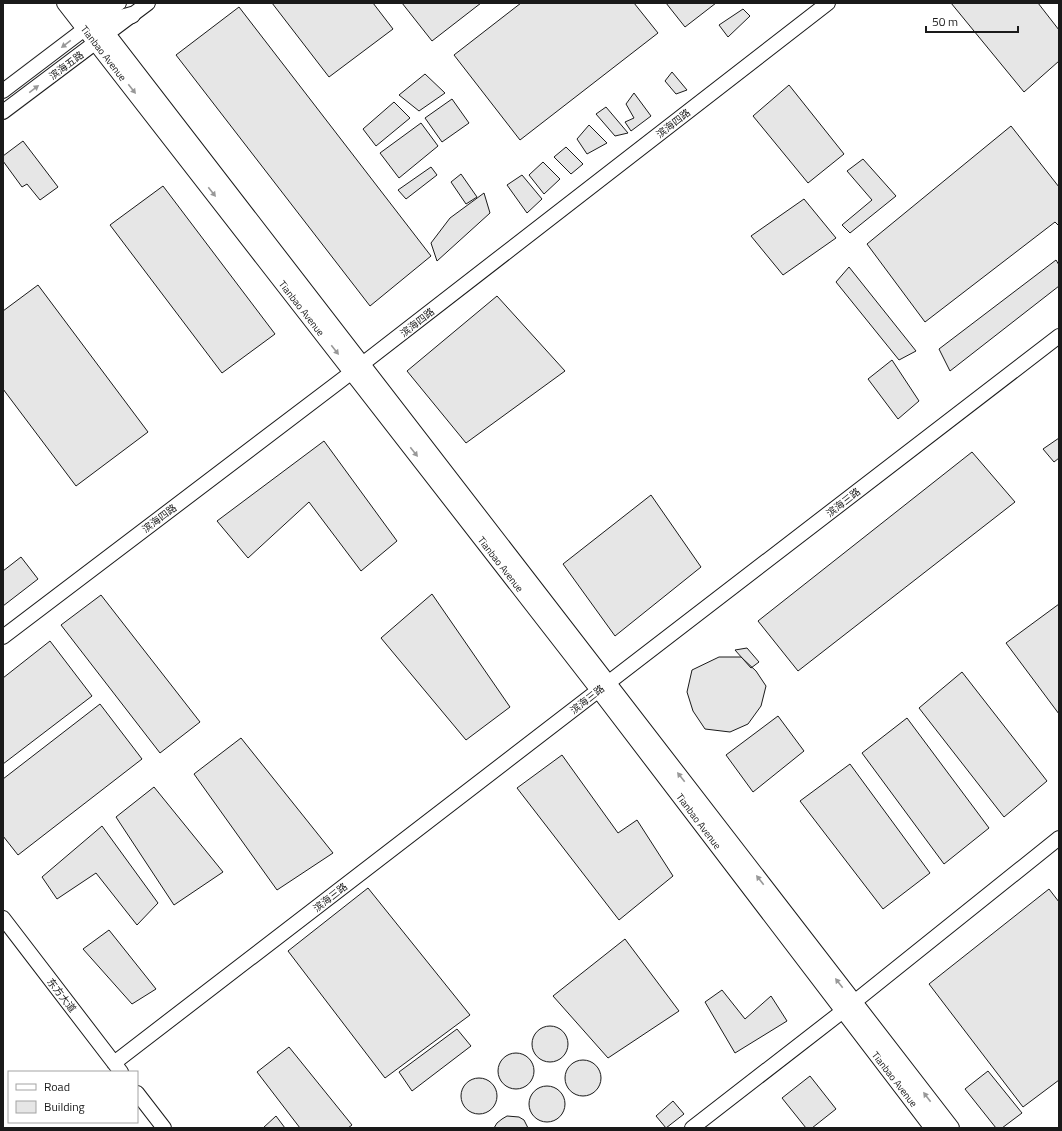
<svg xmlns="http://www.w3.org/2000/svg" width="1062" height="1131" viewBox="0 0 1062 1131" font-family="'Titillium Web','Noto Sans SC',sans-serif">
	<rect width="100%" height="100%" fill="#fff"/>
	<!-- building -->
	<path fill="#e6e6e6" stroke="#1a1a1a" d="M272 3H373L393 29 329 77Z
		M402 3H481L432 41Z
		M521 3H634L658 33 520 140 454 55Z
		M666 3H716L685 27Z
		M951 3H1038L1059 30V61L1024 92Z
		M239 7 431 256 370 306 176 55Z
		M743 9 750 16 728 37 719 25Z
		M672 72 687 90 676 94 665 81Z
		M425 74 445 93 419 111 399 95Z
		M789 85 844 154 808 183 753 116Z
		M634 93 651 116 631 131 625 122 634 118 626 104Z
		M452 99 469 123 442 142 425 118Z
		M394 102 410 118 376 146 363 129Z
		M606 107 628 133 615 136 596 114Z
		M421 123 438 146 399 178 380 153Z
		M589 125 607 143 587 154 577 139Z
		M1011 126 1059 187V226L1055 222 925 322 867 244Z
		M23 141 58 187 40 200 27 184 22 187 3 161V156Z
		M566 147 583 164 571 174 554 157Z
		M863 159 896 196 850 233 842 225 872 200 847 171Z
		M543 162 560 179 544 194 529 175Z
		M431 167 437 175 406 199 398 190Z
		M461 174 477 197 466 204 451 182Z
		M522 175 542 199 527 213 507 185Z
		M163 186 275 334 222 373 110 225Z
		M484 193 490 213 437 261 431 243 450 218Z
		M804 199 836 238 783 275 751 236Z
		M1056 260 1059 265V286L950 371 939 349Z
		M849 267 916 351 899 360 836 282Z
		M38 285 148 432 76 486 3 389V311Z
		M497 296 565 371 466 443 407 371Z
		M892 360 919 401 898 419 868 379Z
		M1059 438V458L1054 462 1043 449Z
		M324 441 397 541 361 571 309 502 248 558 217 521Z
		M972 452 1015 502 798 671 758 621Z
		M651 495 701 567 615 636 563 564Z
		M21 557 38 579 3 606V571Z
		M432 594 510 707 466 740 381 638Z
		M101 595 200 722 160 753 61 625Z
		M1059 604V714L1006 643Z
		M50 641 92 696 3 764V678Z
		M747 648 759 662 751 668 735 650Z
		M719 657H741L756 671 766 686 761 706 748 724 730 732 705 729 693 711 687 692 692 670Z
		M962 672 1047 781 1004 817 919 708Z
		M100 704 142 759 18 855 3 836V779Z
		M778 716 804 751 753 792 726 755Z
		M907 718 989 828 944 864 862 753Z
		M241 738 333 853 277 890 194 774Z
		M562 755 618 833 637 820 673 876 619 920 517 788Z
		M850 764 930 873 883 909 800 801Z
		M154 787 223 872 174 905 116 817Z
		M102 826 158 903 137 925 96 873 57 899 42 877Z
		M368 888 470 1015 385 1078 288 951Z
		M1049 889 1059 902V1080L1023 1107 929 984Z
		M109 930 156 989 132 1004 83 949Z
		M625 939 679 1011 608 1058 553 996Z
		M722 990 745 1019 771 996 787 1021 735 1053 705 1002Z
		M532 1044a18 18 0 1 1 36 0a18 18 0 1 1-36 0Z
		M457 1029 471 1046 412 1091 399 1072Z
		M289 1047 352 1125 348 1128H300L257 1072Z
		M498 1071a18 18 0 1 1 36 0a18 18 0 1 1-36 0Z
		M565 1078a18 18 0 1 1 36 0a18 18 0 1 1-36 0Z
		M988 1071 1022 1113 1002 1128H996L965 1089Z
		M810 1076 836 1109 812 1128H806L782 1098Z
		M461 1096a18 18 0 1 1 36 0a18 18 0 1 1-36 0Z
		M529 1104a18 18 0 1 1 36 0a18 18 0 1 1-36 0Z
		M673 1101 684 1114 666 1128 656 1116Z
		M276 1116 285 1128H263Z
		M507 1116 519 1117 524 1120 528 1128H494L497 1123 502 1119Z"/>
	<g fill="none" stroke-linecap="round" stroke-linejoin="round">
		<defs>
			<path id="tertiary" d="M90 3 106 6 116 3
				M3 91 119 3
				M3 112 148 3
				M3 637 352 372 828 3
				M3 918 121 1072
				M114 1063 1059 336
				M137 1093 164 1128
				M692 1128 843 1011 1059 838"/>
			<path id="secondary" d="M65 3 599 690 933 1128
				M83 3 951 1128
				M90 16 114 20 132 15"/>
		</defs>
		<!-- tertiary casing -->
		<use href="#tertiary" stroke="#1a1a1a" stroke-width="16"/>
		<!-- secondary casing -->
		<use href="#secondary" stroke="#1a1a1a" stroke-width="18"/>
		<!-- tertiary -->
		<use href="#tertiary" stroke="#fff" stroke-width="14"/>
		<!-- secondary -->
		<use href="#secondary" stroke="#fff" stroke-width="16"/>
	</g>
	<!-- one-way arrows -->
	<defs><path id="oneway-solid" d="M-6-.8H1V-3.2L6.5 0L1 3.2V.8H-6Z"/></defs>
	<g fill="#989898">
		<use href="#oneway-solid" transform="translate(66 44) rotate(143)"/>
		<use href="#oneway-solid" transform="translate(34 89) rotate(-37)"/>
		<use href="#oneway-solid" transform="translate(132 89) rotate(52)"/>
		<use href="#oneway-solid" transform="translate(212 192) rotate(52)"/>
		<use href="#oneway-solid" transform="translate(335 350) rotate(52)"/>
		<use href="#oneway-solid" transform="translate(414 452) rotate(52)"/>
		<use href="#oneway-solid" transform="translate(681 777) rotate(-128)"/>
		<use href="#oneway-solid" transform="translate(760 880) rotate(-128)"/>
		<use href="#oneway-solid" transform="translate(839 983) rotate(-128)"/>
		<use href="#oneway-solid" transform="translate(927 1097) rotate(-127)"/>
	</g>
	<g text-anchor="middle" stroke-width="3" stroke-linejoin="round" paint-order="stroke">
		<!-- street labels -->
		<g font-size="10" fill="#1a1a1a" stroke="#fff">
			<text transform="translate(104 53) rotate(52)" y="4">Tianbao Avenue</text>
			<text transform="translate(66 65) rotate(-37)" y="4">滨海五路</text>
			<text transform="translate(673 123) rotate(-38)" y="4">滨海四路</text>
			<text transform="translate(302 308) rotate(52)" y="4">Tianbao Avenue</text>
			<text transform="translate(417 322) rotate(-38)" y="4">滨海四路</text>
			<text transform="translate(843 502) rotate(-38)" y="4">滨海三路</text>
			<text transform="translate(159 518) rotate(-37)" y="4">滨海四路</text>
			<text transform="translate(501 564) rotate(52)" y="4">Tianbao Avenue</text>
			<text transform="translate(587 699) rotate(-38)" y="4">滨海三路</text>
			<text transform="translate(699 821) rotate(53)" y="4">Tianbao Avenue</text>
			<text transform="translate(330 897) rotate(-38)" y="4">滨海三路</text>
			<text transform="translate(62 995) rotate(52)" y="4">东方大道</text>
			<text transform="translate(895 1079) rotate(52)" y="4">Tianbao Avenue</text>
		</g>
	</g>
	<!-- border -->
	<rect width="1062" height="1131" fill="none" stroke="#1a1a1a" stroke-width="8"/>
	<!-- legend -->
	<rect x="8" y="1071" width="130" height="52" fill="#ffffff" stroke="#a3a3a3"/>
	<rect x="16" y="1084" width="20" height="6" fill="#ffffff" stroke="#a3a3a3"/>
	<text x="44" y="1091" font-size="12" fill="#1a1a1a">Road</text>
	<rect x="16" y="1101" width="20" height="12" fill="#e6e6e6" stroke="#a3a3a3"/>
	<text x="44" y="1111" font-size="12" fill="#1a1a1a">Building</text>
	<!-- scale -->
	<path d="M926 26v6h92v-6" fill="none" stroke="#1a1a1a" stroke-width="2"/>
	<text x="932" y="26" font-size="12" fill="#1a1a1a" stroke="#ffffff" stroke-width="3" paint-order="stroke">50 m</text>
</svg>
